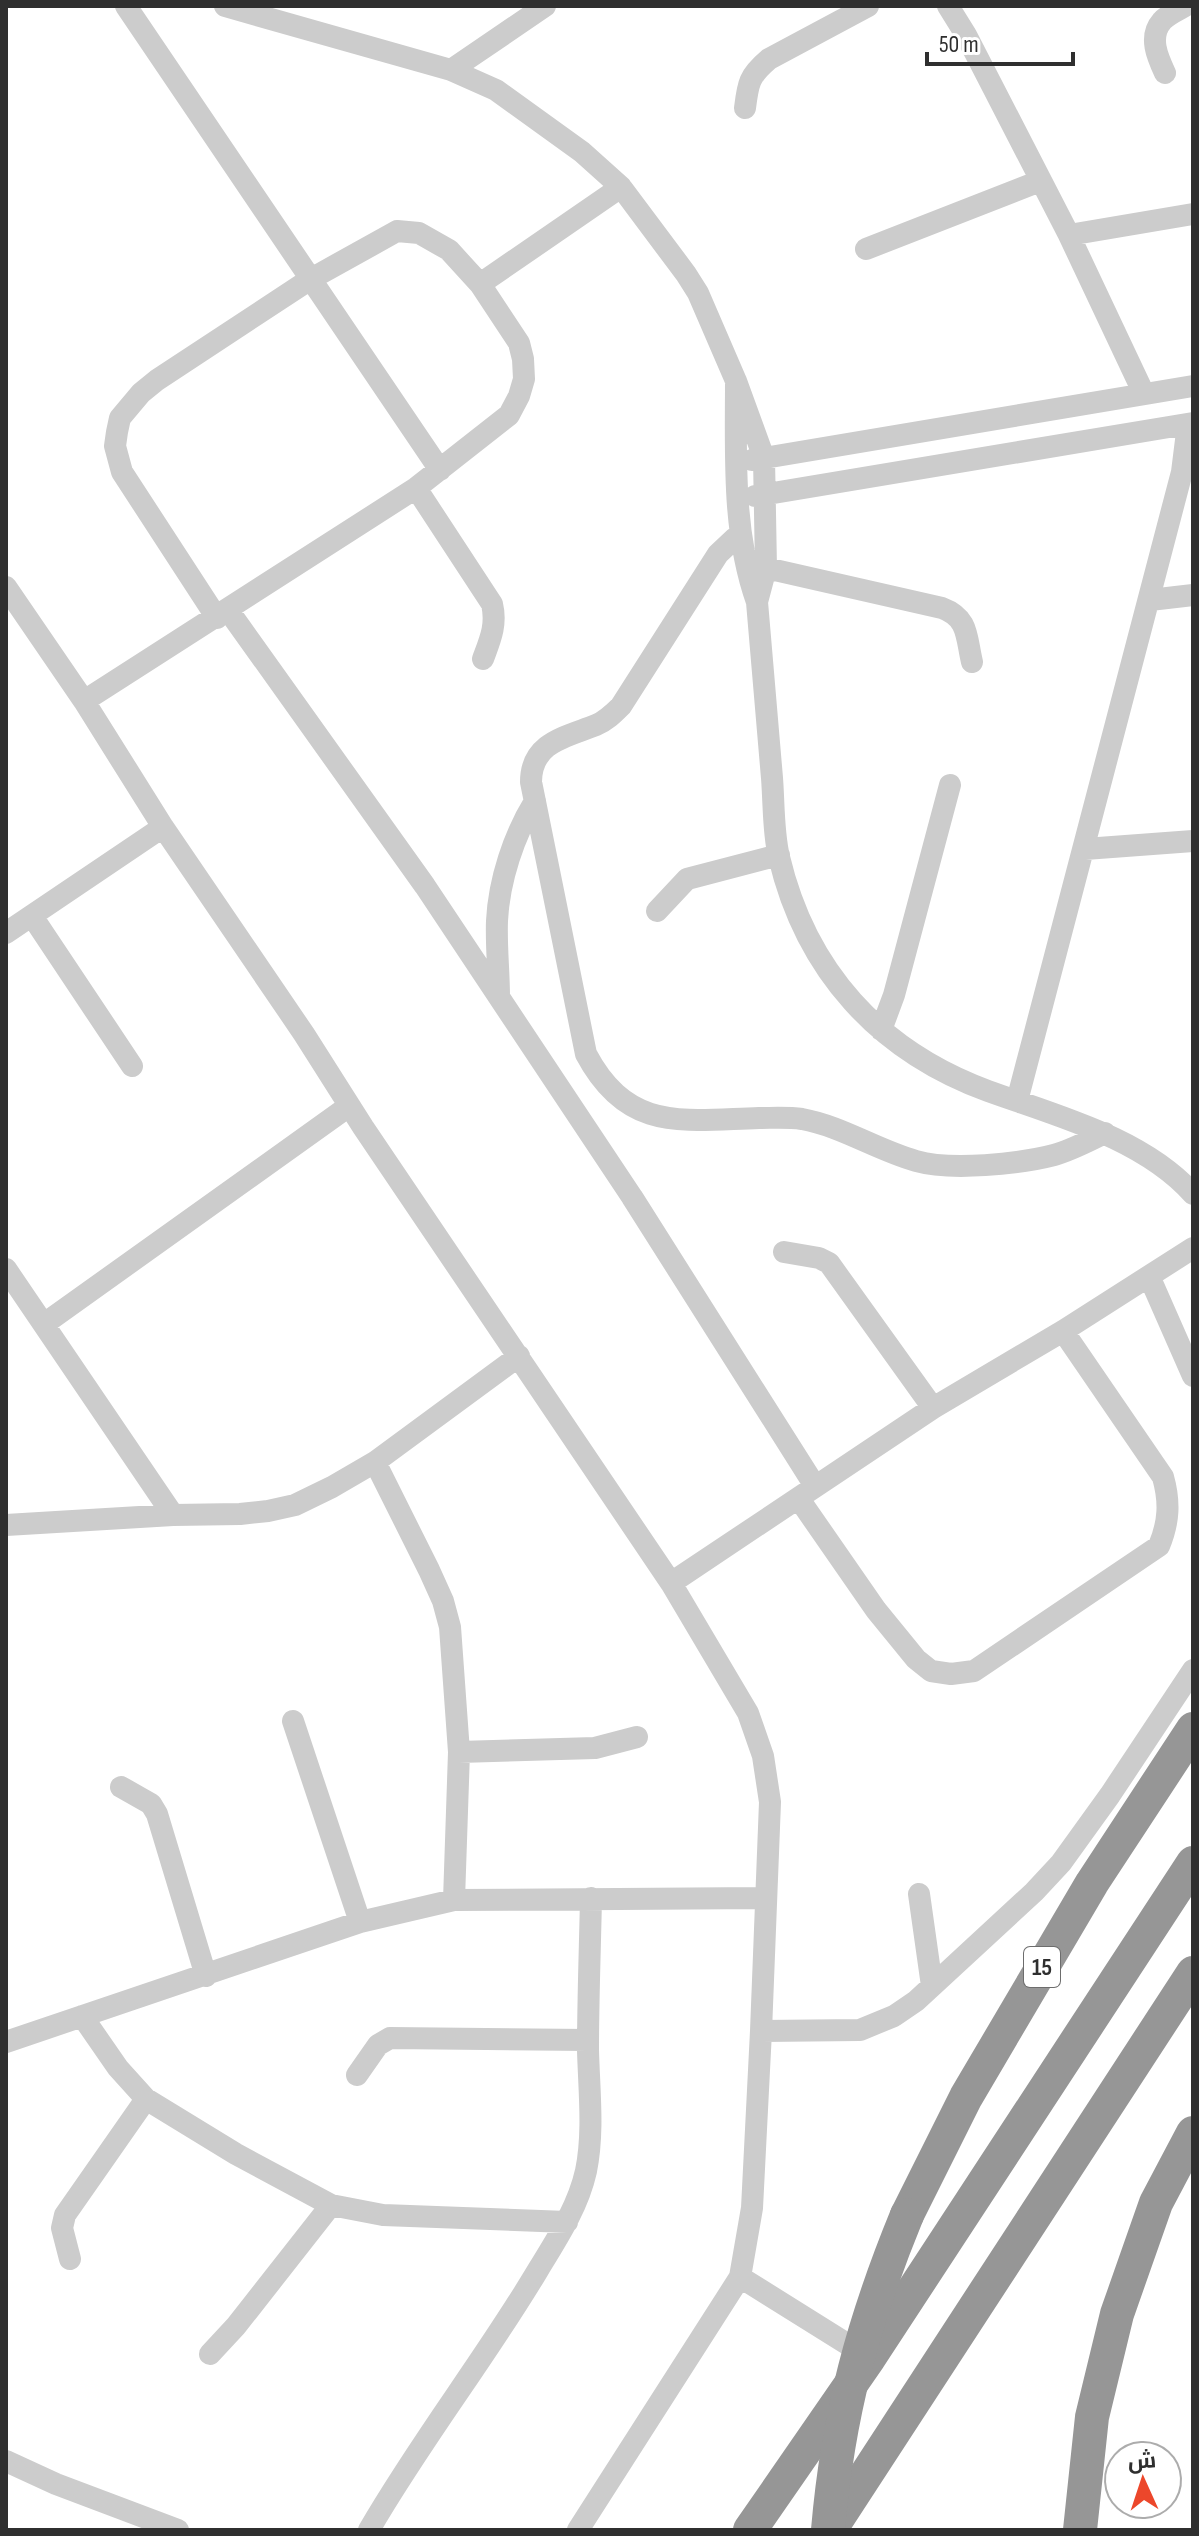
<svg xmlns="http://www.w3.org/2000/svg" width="1199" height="2536" viewBox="0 0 1199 2536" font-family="'Sofia Sans Condensed',Cairo,sans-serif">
	<rect width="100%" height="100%" fill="#fff"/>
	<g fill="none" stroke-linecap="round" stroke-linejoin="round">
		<!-- minor -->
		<path stroke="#ccc" stroke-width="22" d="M126 6 440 470
			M225 6 451 70 496 90 582 152 621 187 686 274 698 293 736 381 764 458 766 568 757 602
			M948 6 966 35 1069 235 1144 394
			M451 70 545 6
			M1165 73C1158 58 1148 37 1162 21 1167 15 1178 10 1185 6
			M745 108C748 83 749 76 769 59L868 6
			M1069 235 1193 214
			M866 249 1040 181
			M480 284 621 187
			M736 381C736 455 732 532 757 602 762 661 767 719 772 778 774 803 773 832 779 857 806 971 879 1051 988 1091 1057 1116 1143 1138 1193 1194
			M752 460 1193 386
			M416 488 492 604C497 625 490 640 483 659
			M755 496 1193 423
			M741 538H735L718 554 621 706C613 714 606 721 596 725 566 737 531 742 531 782L586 1054C628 1133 683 1120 759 1118 773 1118 788 1117 802 1119 841 1126 877 1150 916 1161 951 1171 1019 1164 1054 1155 1072 1150 1088 1141 1105 1133
			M755 569 766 568 942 608C969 618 966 637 972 662
			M6 587 84 701 163 827 304 1034 363 1127 671 1583 748 1713 763 1756 770 1802 761 2031 752 2208 740 2277 578 2530
			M1150 600 1193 595
			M228 610 425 886 632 1197 815 1486
			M84 701 416 488 509 415 519 396 524 379 523 359 519 343 480 284 449 250 419 233 397 231 309 280 157 380 141 393 120 418 117 432 115 446 122 472 217 618
			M1085 849 1193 841
			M657 911 687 879 779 855
			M32 916 132 1066
			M6 933 163 827
			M499 997C499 972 496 946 497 921 499 880 514 835 535 801
			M881 1030 894 995 950 785
			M1017 1101 1182 472 1188 424
			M784 1252 819 1258 829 1263 933 1408
			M6 1269 173 1515
			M1149 1276 1193 1376
			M44 1324 349 1106
			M375 1462 429 1570 443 1601 450 1627 459 1752 454 1900
			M799 1499 876 1610 916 1659 931 1671 951 1674 974 1671 1159 1546C1169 1522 1170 1502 1163 1477L1063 1331
			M6 1525 173 1515 240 1514 268 1511 295 1505 332 1487 375 1462 519 1356
			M671 1583 933 1408 1063 1331 1193 1248
			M293 1721 360 1922
			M459 1752 595 1748 637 1737
			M121 1787 151 1804 157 1814 206 1976
			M919 1894 932 1986
			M82 2016 118 2068 146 2099 236 2154 331 2205 383 2215 567 2222
			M761 2031 860 2030 894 2016 916 2001 1034 1892 1061 1863 1110 1795 1193 1670
			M6 2042 360 1922 454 1900 766 1898
			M357 2075 378 2045 390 2038 588 2040
			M70 2259 62 2228 65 2215 146 2099
			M740 2277 868 2357
			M210 2354 236 2326 331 2205
			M6 2461 56 2484 178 2530
			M369 2530C421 2440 485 2359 538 2270 557 2239 578 2207 586 2171 594 2132 589 2090 588 2050 588 1999 590 1948 591 1898"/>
		<!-- highway -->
		<path stroke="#969696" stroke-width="34" d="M907 2215 966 2097 1092 1883 1193 1729
			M750 2530 869 2358 1193 1863
			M830 2530 1193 1973
			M1080 2530 1092 2417 1117 2314 1156 2203 1193 2133"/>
		<!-- highway-bridge -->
		<path stroke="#969696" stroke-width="34" d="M828 2530C838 2414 863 2322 907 2215"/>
	</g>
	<g text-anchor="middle" stroke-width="8" stroke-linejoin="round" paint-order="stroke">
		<!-- shield labels -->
		<rect fill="#fff" stroke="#6d6d6d" stroke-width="2" x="1024" y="1947" width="36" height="40" rx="6"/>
		<g font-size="24" font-weight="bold" fill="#2f2f2f">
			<text x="1042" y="1975">15</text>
		</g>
	</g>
	<!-- border -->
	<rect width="1199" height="2536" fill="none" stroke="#2f2f2f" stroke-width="16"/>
	<!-- north arrow -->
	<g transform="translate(1143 2480) rotate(357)"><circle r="38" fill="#ffffff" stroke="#acacac" stroke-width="2"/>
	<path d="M0-6L14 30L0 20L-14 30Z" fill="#ec472b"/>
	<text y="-12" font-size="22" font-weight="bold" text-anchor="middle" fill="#2f2f2f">ش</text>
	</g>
	<!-- scale -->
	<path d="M927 52v12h146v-12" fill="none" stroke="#2f2f2f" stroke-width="4"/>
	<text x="939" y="52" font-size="24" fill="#2f2f2f" stroke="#ffffff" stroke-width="6" paint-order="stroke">50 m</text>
</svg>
